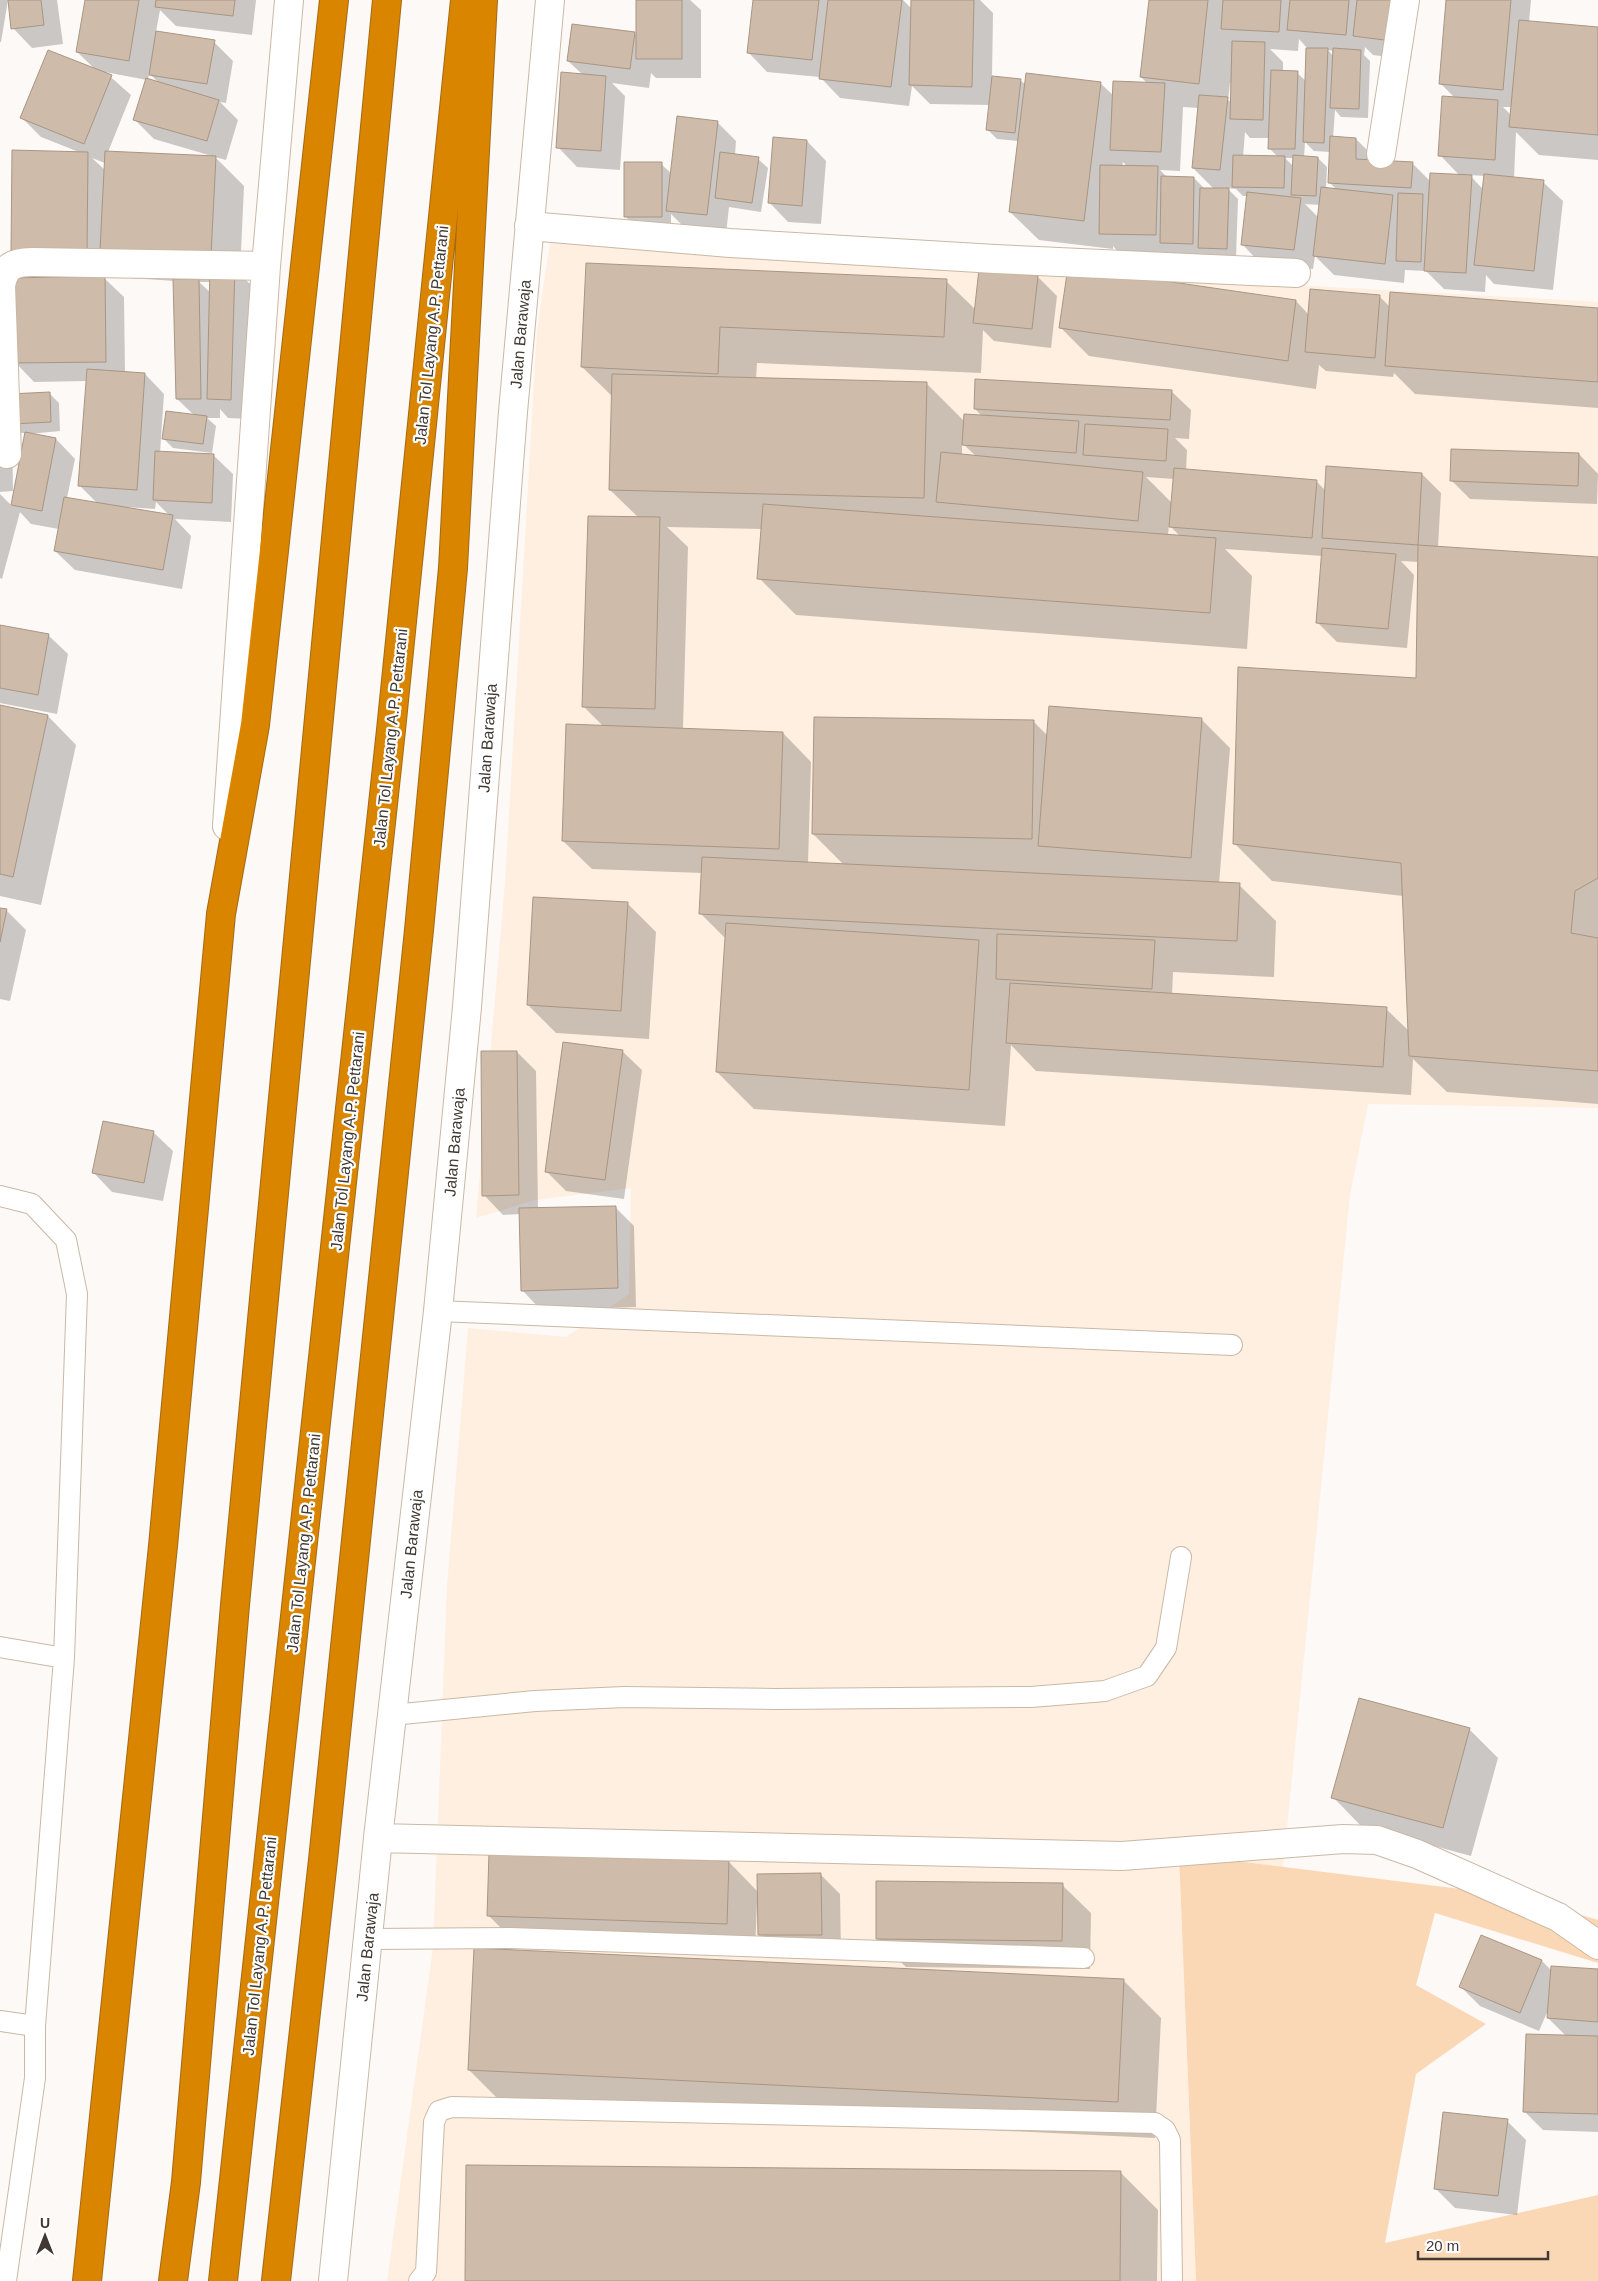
<svg xmlns="http://www.w3.org/2000/svg" width="1598" height="2281" viewBox="0 0 1598 2281" font-family="Helvetica,sans-serif">
	<rect width="100%" height="100%" fill="#fdf9f6"/>
	<!-- built -->
	<path fill="#feefe0" d="M550 243 1598 302V1108L1368 1104 1350 1195 1283 1868 1180 1882 1196 2281H387L433 1948 447 1587 468 1328 566 1337 629 1294 631 1188 535 1200 476 1218 505 883 537 331Z"/>
	<!-- green -->
	<path fill="#fbd8b5" d="M1179 1854 1517 1896 1598 1920V1963L1435 1913 1416 1985 1486 2024 1416 2074 1385 2243 1598 2195V2281H1196Z"/>
	<!-- shadow -->
	<path fill="#0003" fill-rule="evenodd" d="M0 0H8L1 42H0Z
		M9 0H57L63 44 32 48 13 28Z
		M86 0H256L252 35 176 26 160 10 156 32 214 42 233 61 226 103 220 102 238 120 226 160 215 157 244 186 240 274 254 288 250 419 228 418 220 409V418H207L216 426 212 453 173 448 163 438 194 415 177 399 175 281 130 278 106 255 31 271 79 152 41 137 22 118 96 70 77 52ZM105 72 147 80 134 119 154 139 212 156 108 152 131 95ZM149 73 159 83 148 80ZM92 158 105 163V170ZM199 282H211V293Z
		M637 0H690L701 10V78H656L651 73 649 88 612 83 625 96 620 170 577 167 558 147 583 75 568 61 635 33 637 36Z
		M754 0H903L912 9 913 0H980L993 13 992 77 1020 80 1026 85 1100 83 1114 96 1148 84 1141 77 1150 0H1418L1411 60 1373 55 1365 47 1364 55 1370 61 1368 118 1341 117 1335 110 1333 138 1356 139 1375 158V161L1412 163 1430 181 1460 176 1440 155 1455 98 1440 83 1448 0H1531L1529 22 1598 28V160L1539 155 1516 132 1514 178 1543 182 1563 201 1553 290 1494 284 1486 275 1485 292 1444 289 1426 271 1405 270 1404 283 1334 275 1315 256 1313 269 1261 264 1242 244 1248 196H1243L1236 189 1227 188 1238 199 1236 258 1119 253 1113 246V249L1039 240 1010 212 1019 141 997 139 987 129 990 105 930 104 912 86 909 106 840 98 820 77 767 72 748 52ZM1299 39 1307 48 1306 81 1297 73 1283 72V62L1270 49 1298 51ZM1328 50 1334 51V57ZM1230 83H1232V103L1228 100ZM1183 107 1199 108 1193 168 1214 189H1205L1194 178 1167 177 1160 170 1180 171ZM1503 107H1512L1511 115ZM1245 132 1250 138H1270L1269 148 1278 157H1243ZM1305 142 1314 151 1330 152 1329 182 1337 190 1326 189 1327 167 1318 158 1304 157ZM1285 158H1294L1293 166ZM1123 162 1128 167H1122ZM1470 175 1485 176 1483 189 1476 182ZM1305 204 1320 205 1319 218Z
		M717 122 736 141 735 155 758 159 768 168 761 212 729 207 726 234 687 230 671 214V226H635L626 217 661 164 672 174Z
		M807 141 826 161 821 224 788 222 769 202Z
		M587 264 946 281 976 310 1038 277 1057 296 1051 348 994 341 983 330 981 373 757 363 756 379 926 383 965 422 982 416 975 409 1171 391 1191 410 1189 439 1175 438 1187 450 1186 471 1316 481 1326 491 1422 474 1441 493 1438 547 1598 558V1104L1447 1092 1413 1059 1411 1095 1036 1071 1011 1045 1005 1126 754 1109 717 1072 726 939 700 913 702 873 592 869 563 841 603 726 584 707 639 518 610 490 613 397 582 367ZM962 443 977 457 962 456ZM1146 477 1174 479 1172 503ZM1169 525 1180 536 1168 535ZM667 527 762 529 759 578 796 615 1247 649 1252 576 1225 549 1323 556 1317 622 1337 642 1407 648 1414 575 1401 561 1419 562 1417 680 1235 844 1272 881 1403 896 1409 1031 1386 1009 1172 995 1173 972 1274 977 1276 921 1239 885 1219 884 1230 748 1201 719 1048 736 1033 721 813 834 844 865 808 863 811 762 783 733 683 729 688 547Z
		M1069 268 1296 301 1309 315 1379 296 1391 308 1598 309V408L1415 394 1394 373 1393 377 1326 371 1319 365 1316 389 1089 356 1060 327Z
		M104 278 124 297 125 373 145 374 164 394 160 453 213 455 233 474 231 522 175 519 191 536 182 589 75 570 55 551 59 529 31 524 20 512 2 579 0 578V494L12 506 26 433H21L12 424 13 491 0 492V291L12 395 49 393 59 403 60 431 29 434 56 439 75 459 67 498 98 504 79 485 87 381 34 382 15 362ZM156 502 170 516 126 508V507L155 509Z
		M1579 454 1598 474 1597 504 1470 499 1451 480Z
		M0 626 48 635 68 654 57 714 0 703Z
		M0 706 48 716 76 745 41 905 0 896Z
		M627 903 656 932 649 1039 556 1033 528 1005Z
		M0 909 6 910 26 930 10 1001 0 999Z
		M622 1051 642 1070 624 1199 566 1191 547 1172Z
		M517 1052 536 1071 538 1209 615 1207 634 1226 636 1307 541 1310 522 1290 520 1214 503 1215 484 1195Z
		M153 1132 173 1151 163 1201 112 1192 93 1172Z
		M1469 1729 1498 1758 1471 1856 1361 1826 1333 1797Z
		M729 1862 759 1893 821 1875 840 1894 841 1954H779L759 1935V1903H757L755 1952 517 1944 488 1915Z
		M1062 1885 1091 1913 1090 1969 906 1967 877 1939Z
		M1482 1936 1542 1961 1552 1971H1598V2132L1543 2130 1524 2111 1566 2036 1548 2018V2010L1539 2031 1480 2006 1461 1987Z
		M1124 1981 1161 2018 1155 2138 506 2107 469 2070Z
		M1507 2121 1526 2140 1517 2215 1455 2208 1435 2188Z
		M1121 2173 1158 2210 1157 2281H466Z"/>
	<!-- building -->
	<path fill="#cebba9" stroke="#a89684" d="M8 0H41L44 25 11 29Z
		M85 0H139L129 61 76 52Z
		M156 0H235L233 16 155 7Z
		M636 0H682V59H636Z
		M753 0H819L812 60 747 53Z
		M828 0H902L891 87 819 79Z
		M911 0H974L972 87 909 85Z
		M1149 0H1208L1199 84 1140 77Z
		M1223 0H1281L1279 32 1221 29Z
		M1290 0H1349L1346 35 1287 30Z
		M1357 0H1397L1392 41 1353 36Z
		M1446 0H1511L1503 90 1439 84Z
		M1519 20 1598 27V135L1509 127Z
		M572 24 635 32 630 69 567 61Z
		M156 31 215 40 207 84 149 75Z
		M1232 41 1265 42 1263 120 1230 119Z
		M1306 48H1328L1324 143 1303 142Z
		M1333 48 1361 50 1359 109 1330 108Z
		M48 50 112 75 84 144 20 118Z
		M1271 70 1298 71 1295 149H1268Z
		M561 72 606 76 601 151 556 148Z
		M1026 73 1101 82 1084 221 1009 212Z
		M992 76 1021 79 1015 133 986 130Z
		M146 78 219 100 207 141 133 120Z
		M1113 81 1165 83 1161 152 1110 150Z
		M1199 95 1228 97 1220 170 1192 168Z
		M1442 96 1498 100 1495 160 1438 156Z
		M677 116 718 121 707 215 666 211Z
		M1330 136 1356 138V159L1413 162 1411 188 1328 183Z
		M773 137 807 140 802 206 768 203Z
		M12 150 88 152 87 254 11 253Z
		M105 151 216 156 211 255 100 250Z
		M720 152 759 157 752 203 715 198Z
		M1233 155 1285 156 1284 188 1232 187Z
		M1293 155 1318 157 1316 196 1291 195Z
		M624 162H662V217H624Z
		M1100 165 1158 166 1156 235 1099 234Z
		M1430 173 1472 175 1466 273 1424 271Z
		M1484 174 1544 180 1534 271 1474 265Z
		M1161 176 1194 177 1193 244 1160 243Z
		M1321 187 1393 195 1385 264 1313 256Z
		M1200 188H1229L1227 249 1198 248Z
		M1247 192 1301 198 1294 250 1241 245Z
		M1398 193 1423 194 1421 262 1396 261Z
		M586 263 947 279 944 337 720 327 718 374 581 367Z
		M210 266 235 267 231 400 207 399Z
		M1068 267 1296 300 1288 361 1059 328Z
		M979 269 1038 276 1032 329 973 323Z
		M105 276 106 362 14 363 11 278Z
		M173 279H199L201 399H176Z
		M1310 289 1380 295 1375 358 1305 352Z
		M1390 292 1598 308V382L1385 366Z
		M87 369 145 373 137 490 78 486Z
		M612 374 927 382 924 498 609 490Z
		M975 379 1172 390 1170 420 974 409Z
		M50 392 51 422 11 424 9 394Z
		M166 411 207 416 203 444 162 439Z
		M964 414 1079 421 1076 453 962 445Z
		M1085 424 1168 429 1166 461 1083 455Z
		M25 432 56 438 42 511 11 505Z
		M1451 449 1579 453 1578 486 1450 481Z
		M155 451 214 454 212 503 153 500Z
		M941 452 1143 472 1138 521 936 502Z
		M1326 466 1422 473 1418 545 1322 538Z
		M1174 468 1317 480 1312 538 1169 527Z
		M64 497 173 515 163 570 54 551Z
		M763 504 1216 538 1210 613 757 579Z
		M588 516 660 517 655 709 582 707Z
		M1418 545 1598 557V878L1575 891 1571 933 1598 938V1071L1409 1056 1401 863 1233 844 1238 667 1416 678Z
		M1322 548 1396 554 1388 629 1316 623Z
		M0 625 49 634 38 695 0 688Z
		M0 705 48 715 13 877 0 874Z
		M1049 706 1202 718 1191 858 1038 846Z
		M814 717 1034 720 1032 839 812 834Z
		M566 724 783 732 779 849 562 841Z
		M702 857 1240 883 1237 941 699 914Z
		M533 897 628 902 621 1011 527 1005Z
		M0 908 7 909 0 942Z
		M726 923 979 940 969 1090 716 1072Z
		M997 934 1155 940 1152 989 996 979Z
		M1010 983 1387 1007 1383 1067 1006 1043Z
		M563 1042 623 1050 605 1180 545 1172Z
		M481 1051H517L519 1195 482 1196Z
		M103 1121 154 1131 144 1183 92 1173Z
		M616 1206 618 1288 521 1291 519 1208Z
		M1359 1698 1470 1728 1443 1828 1331 1798Z
		M489 1853 729 1861 727 1924 487 1916Z
		M821 1873 822 1935H758L757 1874Z
		M876 1881 1063 1883 1062 1941 876 1939Z
		M1481 1935 1542 1960 1520 2013 1459 1987Z
		M474 1948 1124 1979 1118 2102 468 2070Z
		M1551 1966 1598 1969V2022L1547 2018Z
		M1526 2034 1598 2036V2114L1523 2112Z
		M1443 2112 1508 2119 1498 2196 1434 2189Z
		M466 2165 1121 2171 1120 2281H465Z"/>
	<g fill="none" stroke-linecap="round" stroke-linejoin="round">
		<defs>
			<path id="service" d="M0 1196 32 1204 66 1240 77 1294 64 1658 35 2026
				M438 1311 1232 1345
				M0 1647 64 1658
				M392 1715 535 1701 624 1697 775 1699 1031 1697 1105 1691 1147 1676 1166 1648 1181 1557
				M368 1939 510 1938 1084 1958
				M0 2021 35 2026V2078L6 2281
				M419 2281 426 2272 434 2122 439 2111 452 2107 1155 2123 1165 2130 1170 2140 1172 2281"/>
			<path id="minor" d="M1381 154 1405 0
				M529 226 730 243 995 259 1296 273
				M7 454 1 286C4 266 14 262 32 262L266 266
				M227 826 266 266 289 0
				M378 1838 1122 1856 1343 1839 1377 1840 1417 1854 1558 1917 1598 1945
				M333 2281 378 1838 438 1311 467 1007 513 412 550 0"/>
			<path id="motorway" d="M87 2281 163 1546 221 914 255 725 334 0
				M173 2281 186 2182 235 1605 387 0
				M223 2281 391 730 465 0
				M276 2281 323 1860 419 930 453 568 483 0"/>
		</defs>
		<!-- service casing -->
		<use href="#service" stroke="#cab8a5" stroke-width="22"/>
		<!-- minor casing -->
		<use href="#minor" stroke="#cab8a5" stroke-width="30"/>
		<!-- motorway casing -->
		<use href="#motorway" stroke="#a46a12" stroke-width="30"/>
		<!-- service -->
		<use href="#service" stroke="#fff" stroke-width="20"/>
		<!-- minor -->
		<use href="#minor" stroke="#fff" stroke-width="28"/>
		<!-- motorway -->
		<use href="#motorway" stroke="#d98500" stroke-width="28"/>
	</g>
	<g text-anchor="middle" stroke-width="4.5" stroke-linejoin="round" paint-order="stroke">
		<!-- street labels -->
		<g font-size="16" fill="#413932" stroke="#fff">
			<text transform="translate(520 334) rotate(-85)" y="6">Jalan Barawaja</text>
			<text transform="translate(431 335) rotate(-84)" y="6">Jalan Tol Layang A.P. Pettarani</text>
			<text transform="translate(390 738) rotate(-84)" y="6">Jalan Tol Layang A.P. Pettarani</text>
			<text transform="translate(487 738) rotate(-86)" y="6">Jalan Barawaja</text>
			<text transform="translate(347 1141) rotate(-84)" y="6">Jalan Tol Layang A.P. Pettarani</text>
			<text transform="translate(454 1142) rotate(-85)" y="6">Jalan Barawaja</text>
			<text transform="translate(303 1543) rotate(-84)" y="6">Jalan Tol Layang A.P. Pettarani</text>
			<text transform="translate(411 1544) rotate(-84)" y="6">Jalan Barawaja</text>
			<text transform="translate(259 1946) rotate(-84)" y="6">Jalan Tol Layang A.P. Pettarani</text>
			<text transform="translate(367 1947) rotate(-84)" y="6">Jalan Barawaja</text>
		</g>
	</g>
	<!-- north arrow -->
	<g transform="translate(45 2236)" stroke="#ffffff" stroke-width="4" paint-order="stroke">
	<path d="M0-4L9 19L0 12L-9 19Z" fill="#413932"/>
	<text y="-8" font-size="14" font-weight="bold" text-anchor="middle" fill="#413932">U</text>
	</g>
	<!-- scale -->
	<path d="M1418 2251v8h130v-8" fill="none" stroke="#413932" stroke-width="2.5"/>
	<text x="1426" y="2251" font-size="15" fill="#413932" stroke="#ffffff" stroke-width="4" paint-order="stroke">20 m</text>
</svg>
